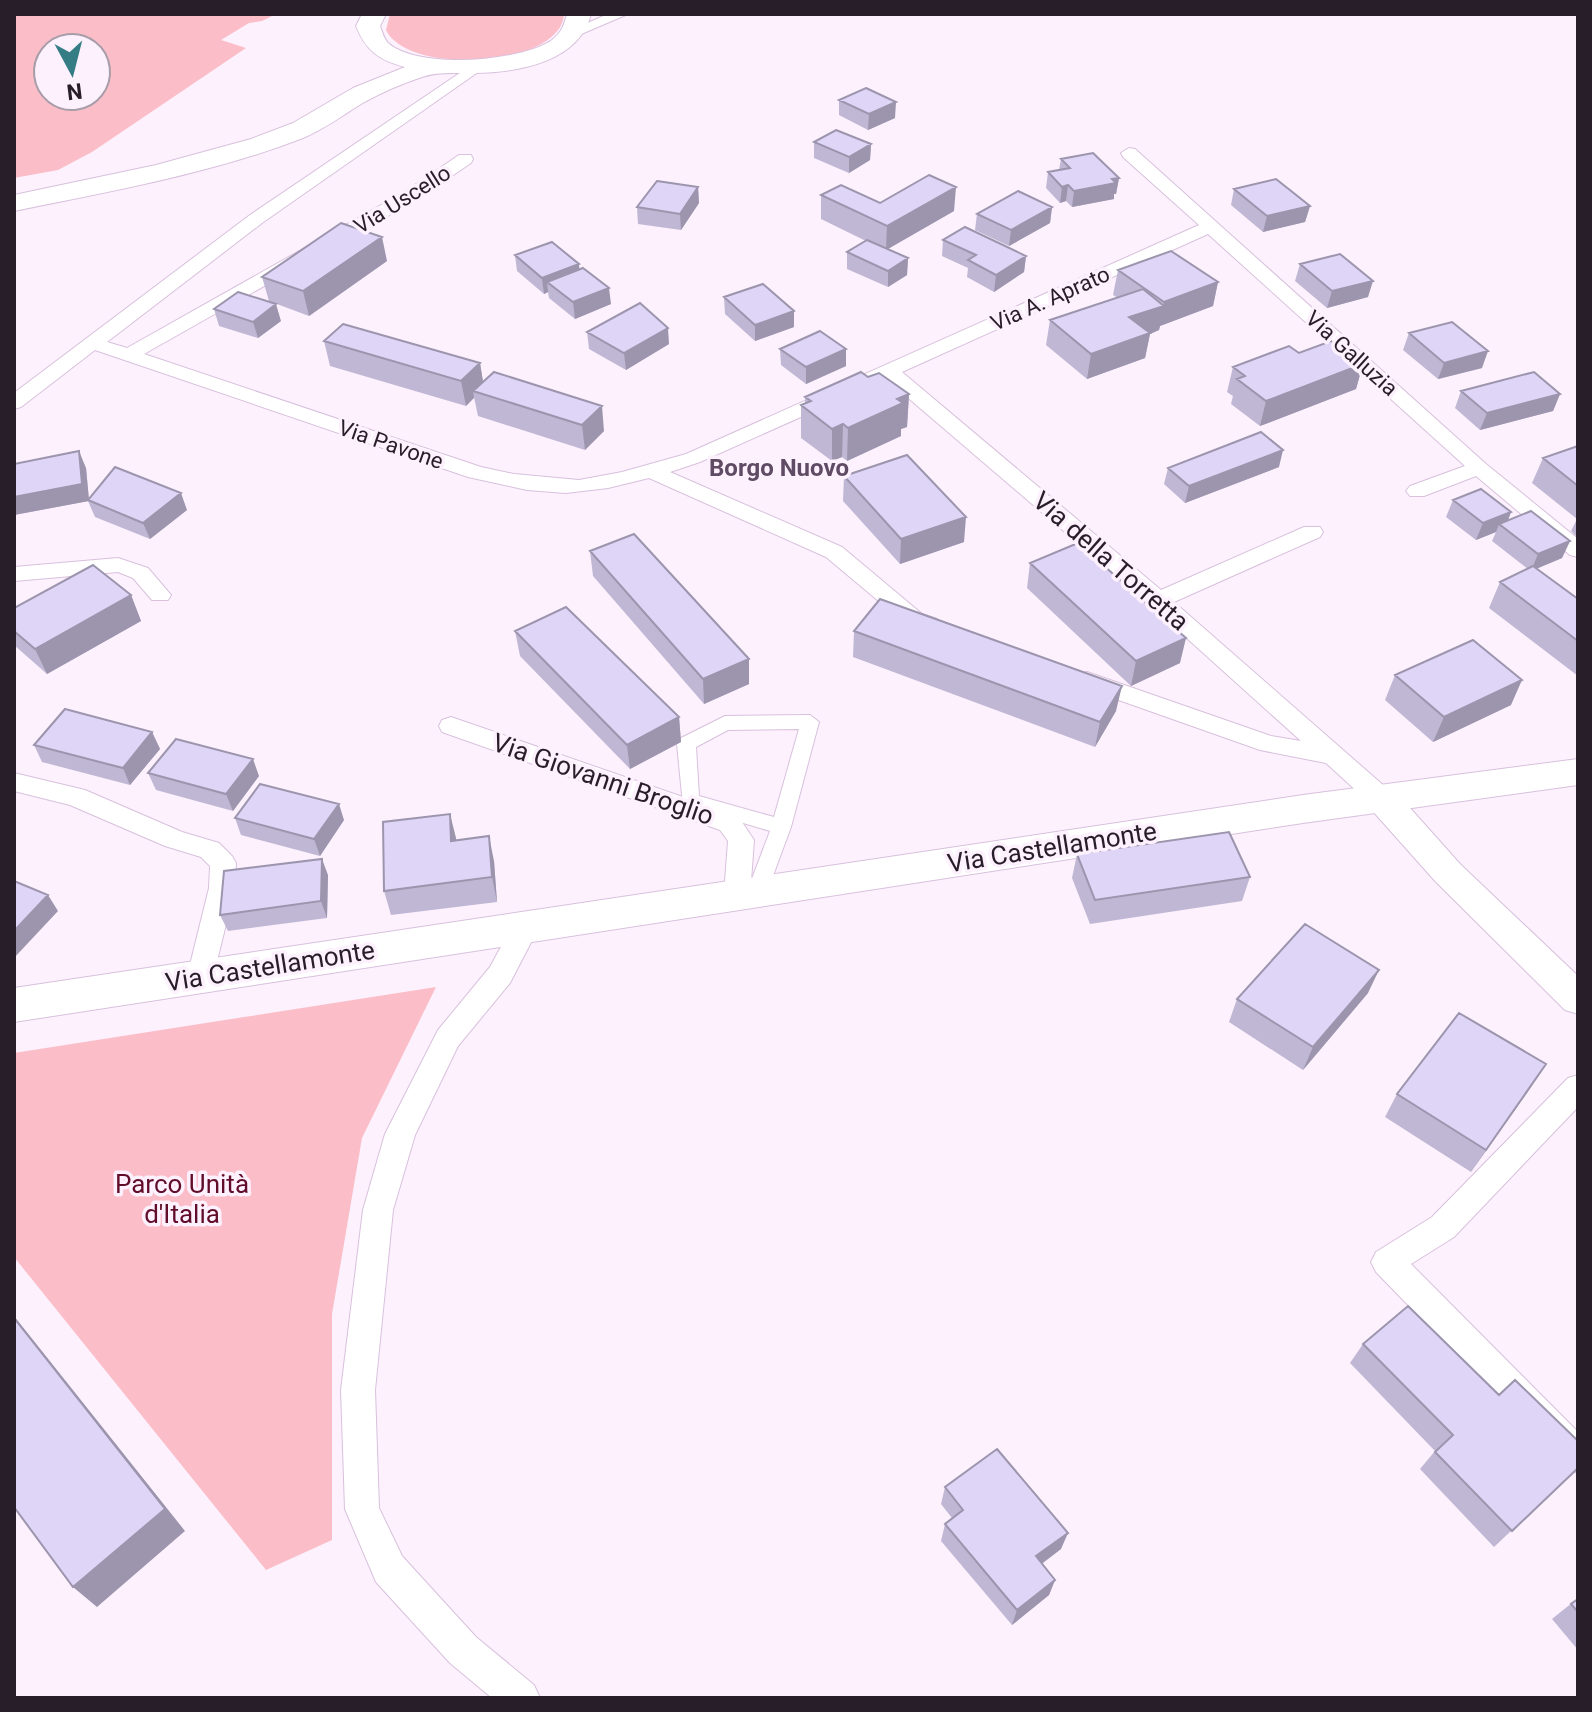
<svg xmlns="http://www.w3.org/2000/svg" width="1592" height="1712" viewBox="0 0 1592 1712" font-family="Roboto,sans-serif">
	<rect width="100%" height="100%" fill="#fcf1fd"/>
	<!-- green -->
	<path fill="#fbbec8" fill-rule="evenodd" d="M14 14H276L262 21 249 23 221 40 246 48 92 152 58 170 14 178ZM48 48H96V96H48Z
		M390 14H564V15C559 68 408 76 386 30Z
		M436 987 362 1138 332 1314V1540L266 1570 14 1257V1053Z"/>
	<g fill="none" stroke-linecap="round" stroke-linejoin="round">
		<defs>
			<path id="pedestrian" d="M810 715 819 722 791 827 767 892 764 898H750L747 892 770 831 683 805 677 744 679 739 725 716ZM799 729 774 817 699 796 696 747 728 730Z"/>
			<path id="minor" d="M608 14H628L579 35 574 36 567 32Z
				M476 62 484 67 481 70 262 223 107 342 127 348 406 191 459 155H471L473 159 471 163 418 199 144 354 481 467 514 474 579 480 622 472 686 454 1199 225 1123 157 1121 153 1129 148 1135 149 1486 464 1578 539V557L1570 555 1476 476 1424 496H1410L1406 491 1410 486 1465 466 1208 234 902 372 1161 590 1304 527H1320L1323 532 1320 537 1174 602 1391 792 1395 799 1391 806 1382 808 1373 806 1326 763 1260 750 1079 686 1075 680 1079 674 1087 672 1271 736 1301 741 1150 605 886 379 700 462 670 472 842 547 922 614 937 619 940 624 937 629 929 632 906 624 826 557 649 478 608 488 566 493 527 490 468 477 95 350 21 407 14 409V393L250 215Z
				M118 558 148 568 171 595 168 600H152L133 578 118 572 14 581V567Z
				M451 717 738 816 754 840 750 895 746 902 737 905 728 902 724 895 728 841 720 830 442 732 439 726 442 720Z
				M14 773 85 790 182 832 219 843 232 856 236 863 235 888 211 985 201 988 191 985 187 977 209 888 210 866 201 857 165 846 70 805 14 791Z
				M526 916 536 919 539 927 510 983 458 1046 415 1135 393 1210 375 1390 379 1508 402 1556 476 1637 534 1685 540 1698H492L450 1663 376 1582 345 1509 341 1390 363 1210 385 1134 438 1030 490 967 516 919Z
				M1578 1075V1107L1454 1237 1411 1264 1578 1432V1473L1566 1468 1376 1272 1371 1262 1376 1252 1432 1217 1568 1078Z"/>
			<path id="tertiary" d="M1382 787 1394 790 1460 864 1578 976V1014L1565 1010 1436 882 1370 808 1366 799 1370 790Z"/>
			<path id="secondary" d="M1578 759V785L1303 823 14 1022V988L1303 795Z"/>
			<path id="primary" d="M362 14H386L380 26C382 31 384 39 388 43 419 70 520 62 552 40 562 32 564 25 567 14H591C579 62 519 72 476 73 457 74 440 71 422 77 401 84 380 93 361 104 342 116 324 129 303 138 210 174 111 191 14 211V195L156 165 251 139 293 123 353 88 405 67C379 60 366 51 356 26Z"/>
		</defs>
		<!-- pedestrian casing -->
		<use href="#pedestrian" stroke="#d9c0dd" stroke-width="2"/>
		<!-- minor casing -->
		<use href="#minor" stroke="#d9c0dd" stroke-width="2"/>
		<!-- tertiary casing -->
		<use href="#tertiary" stroke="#d9c0dd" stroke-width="2"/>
		<!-- secondary casing -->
		<use href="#secondary" stroke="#d9c0dd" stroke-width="2"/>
		<!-- primary casing -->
		<use href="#primary" stroke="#d9c0dd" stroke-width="2"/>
		<!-- pedestrian -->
		<use href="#pedestrian" fill="#fff" fill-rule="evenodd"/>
		<!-- minor -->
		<use href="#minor" fill="#fff" fill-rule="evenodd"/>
		<!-- tertiary -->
		<use href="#tertiary" fill="#fff" fill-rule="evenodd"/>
		<!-- secondary -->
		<use href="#secondary" fill="#fff" fill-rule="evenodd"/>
		<!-- primary -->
		<use href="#primary" fill="#fff" fill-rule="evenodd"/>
	</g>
	<!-- wall -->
	<path fill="#c0b7d4" d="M839 100 895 118 868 130 839 115Z
		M814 142 871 144 870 160 849 173 814 158Z
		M1061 159 1119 178 1116 194H1114V199L1072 207 1066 201 1060 203 1046 188 1048 172 1059 170Z
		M698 187 699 203 681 230 638 224 637 207Z
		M1234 189 1310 206 1305 222 1263 232 1231 205Z
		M821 195 880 203 954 211 888 249 908 258 907 275 888 287 847 269V252L866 241 821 219Z
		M1052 207 1050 223 1009 246 975 230 977 214Z
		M943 240 1026 256 1024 272 994 292 967 277 968 268 942 256Z
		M515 255 579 269 611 304 575 319 549 298 548 292 544 294 517 271Z
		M387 261 309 316 269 301 262 277Z
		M1300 264 1368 297 1327 308 1295 281Z
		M1118 270 1218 282 1213 306 1160 326 1159 330 1150 334 1145 358 1087 379 1046 345 1050 320 1118 298 1113 295Z
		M724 297 794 311V327L755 341 725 314Z
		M214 309 281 321 258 338 219 326Z
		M587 332 669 344 626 370 589 349Z
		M1409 333 1482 368 1438 379 1403 350Z
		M324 341 480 363 483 382 604 431 585 450 478 416 474 397 466 406 330 366Z
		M780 349H846V366L806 384 781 365Z
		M1363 364 1356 389 1260 426 1231 404 1233 396 1227 392 1233 367Z
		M868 377 909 394 907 427 901 429V436L847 461 842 457 832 461 801 438V405L805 403V397Z
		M1461 391 1560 394 1553 411 1480 430 1455 408Z
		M1578 446V538L1571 531 1577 519 1532 483 1543 458Z
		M14 464 86 468 89 499 187 510 150 539 95 517 88 501 14 515Z
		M1279 467 1185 503 1164 484 1168 468Z
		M844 476 964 542 900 564 843 501Z
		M1453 500 1511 512 1508 520 1570 541 1562 558 1536 569 1578 599V676L1489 608 1500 582 1528 569 1492 541 1496 532 1476 540 1446 517Z
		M590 551 749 659V684L704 704 593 576Z
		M1030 563 1180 663 1131 686 1027 588Z
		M131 595 141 621 47 674 14 645V608Z
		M515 631 679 717 681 742 630 769 520 656Z
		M854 631 1116 711 1095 747 853 657Z
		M1395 675 1511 705 1433 742 1385 700Z
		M152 732 160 749 130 785 42 762 34 745Z
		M148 773 259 776 233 811 156 790Z
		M235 818 344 820 320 856 241 835Z
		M456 838V840L494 861 497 902 391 915 384 891Z
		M1077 854 1250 877 1242 901 1090 924 1072 878Z
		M328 875 327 918 228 931 220 915Z
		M1368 993 1303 1070 1229 1022 1237 999Z
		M1531 1087 1471 1172 1385 1117 1397 1094Z
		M1363 1344 1499 1395 1578 1468 1494 1547 1420 1469 1435 1451 1350 1363Z
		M945 1487 1061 1549 1042 1564 1055 1580 1049 1595 1012 1625 941 1541 945 1524 952 1518 941 1504Z
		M1578 1598V1650L1552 1619Z"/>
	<!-- shaded-wall -->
	<path fill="#9c95ad" d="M896 102 895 118 868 130 869 114Z
		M871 144 870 160 849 173V157Z
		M1119 178 1116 194H1114V199L1072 207 1074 191Z
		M1068 185 1066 201 1060 203 1062 187Z
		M698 187 699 203 681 230 680 214Z
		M956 187 954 211 886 250 887 226Z
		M1310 206 1305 222 1263 232 1267 216Z
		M1052 207 1050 223 1009 246 1011 230Z
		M382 237 387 261 309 316 303 291Z
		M1026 256 1024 272 994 292 996 275Z
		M908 258 907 275 888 287V271Z
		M579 264 580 280 547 282 548 292 544 294 542 278Z
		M1373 281 1368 297 1327 308 1332 291Z
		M1218 282 1213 306 1160 326 1159 330 1150 334 1145 358 1087 379 1091 354 1129 317 1163 306 1164 302Z
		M609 288 611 304 575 319 573 302Z
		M276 304 281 321 258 338 253 322Z
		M794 311V327L755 341V325Z
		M668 328 669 344 626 370 624 353Z
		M846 349V366L806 384V367Z
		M1488 351 1482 368 1438 379 1444 363Z
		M480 363 484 388 473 391 474 398 466 406 461 381Z
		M1363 364 1356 389 1260 426 1266 401Z
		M909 394 907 427 901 429V436L847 461 848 428 897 399Z
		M1560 394 1553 411 1480 430 1487 413Z
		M602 406 604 431 585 450 582 425Z
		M843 424 842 457 832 461V429Z
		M1283 450 1279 467 1185 503 1189 486Z
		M79 451 86 468 89 501 14 515V497Z
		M181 493 187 510 150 539 143 523Z
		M1511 512 1505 528 1499 524 1496 532 1476 540 1483 523Z
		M966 517 964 542 900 564 901 539Z
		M1570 541 1562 558 1531 571 1538 554Z
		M131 595 141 621 47 674 35 649Z
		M1186 638 1180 663 1131 686 1136 661Z
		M749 659V684L704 704 703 679Z
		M1522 680 1511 705 1433 742 1444 717Z
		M1122 686 1116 711 1095 747 1100 722Z
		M679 717 681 742 630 769 627 745Z
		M152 732 160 749 130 785 123 768Z
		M253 759 259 776 233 811 226 794Z
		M339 804 344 820 320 856 314 839Z
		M450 814 456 838 457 865 451 841Z
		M489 836 494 861 497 902 492 877Z
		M322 859 328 875 327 918 321 901Z
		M48 895 58 911 14 958V931Z
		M1379 970 1368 993 1303 1070 1313 1047Z
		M1546 1064 1531 1087 1471 1172 1486 1150Z
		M14 1316 185 1531 97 1607 73 1587Z
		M1068 1533 1061 1549 1030 1572 1036 1556Z
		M1055 1580 1049 1595 1012 1625 1017 1610Z"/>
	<!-- building -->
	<path fill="#dfd5f7" stroke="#9c95ad" stroke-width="2" d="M866 88 896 102 869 114 839 100Z
		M836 130 871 144 849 157 814 142Z
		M1093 153 1119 178 1112 179 1116 183 1074 191 1068 185 1062 187 1048 172 1070 168 1061 159Z
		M929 175 956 187 887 226 821 195 841 185 880 203Z
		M1276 179 1310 206 1267 216 1234 189Z
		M657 181 698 187 680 214 637 207Z
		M1018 191 1052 207 1011 230 977 214Z
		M341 223 382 237 303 291 262 277Z
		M965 227 1026 256 996 275 968 260 976 255 943 240Z
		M867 240 908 258 888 271 847 252Z
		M552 242 579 264 542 278 515 255Z
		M1171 251 1218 282 1164 302 1118 270Z
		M1340 254 1373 281 1332 291 1300 264Z
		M583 268 609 288 573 302 547 282Z
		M763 284 794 311 755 325 724 297Z
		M1143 289 1164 306 1129 317 1150 333 1091 354 1050 320Z
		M238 292 276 304 253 322 214 309Z
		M640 303 668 328 624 353 587 332Z
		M1452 322 1488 351 1444 363 1409 333Z
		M343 324 480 363 461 381 324 341Z
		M820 331 846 349 806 367 780 349Z
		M1331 341 1363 364 1266 401 1237 379 1245 376 1233 367 1289 346 1299 353Z
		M494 372 602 406 582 425 473 391Z
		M861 372 868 377 879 373 909 394 897 399 903 403 848 428 843 424 832 429 801 405 811 401 805 397Z
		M1534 372 1560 394 1487 413 1461 391Z
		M1261 432 1283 450 1189 486 1168 468Z
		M1578 446V486L1543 458Z
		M79 451 82 484 14 497V464Z
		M907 455 966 517 901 539 844 476Z
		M115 467 181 493 143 523 88 500Z
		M1481 489 1511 512 1483 523 1453 500Z
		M1531 511 1570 541 1538 554 1499 524Z
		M634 534 749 659 703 679 590 551Z
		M1078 543 1186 638 1136 661 1030 563Z
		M93 565 131 595 35 649 14 631V608Z
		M1533 566 1578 599V641L1500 582Z
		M880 599 1122 686 1100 722 854 631Z
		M566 607 679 717 627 745 515 631Z
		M1473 640 1522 680 1444 717 1395 675Z
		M65 709 152 732 123 768 34 745Z
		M176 739 253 759 226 794 148 773Z
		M260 784 339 804 314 839 235 818Z
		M450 814 451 841 489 836 492 877 384 891 383 822Z
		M1229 832 1250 877 1095 900 1077 854Z
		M322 859 321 901 220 915 224 871Z
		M14 881 48 895 14 931Z
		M1305 924 1379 970 1313 1047 1237 999Z
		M1459 1013 1546 1064 1486 1150 1397 1094Z
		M1408 1306 1499 1395 1515 1380 1578 1441V1468L1512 1531 1435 1452 1453 1435 1363 1344Z
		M14 1318 165 1509 73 1587 14 1507Z
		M997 1449 1068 1533 1036 1556 1055 1580 1017 1610 945 1524 963 1510 945 1487Z
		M1578 1599V1612L1571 1604Z"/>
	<g text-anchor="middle" stroke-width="7" stroke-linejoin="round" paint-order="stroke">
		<!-- far-street labels -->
		<g font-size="22" fill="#271e29" stroke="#fcf1fd">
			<text transform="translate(402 199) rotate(-32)" y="8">Via Uscello</text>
			<text transform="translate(1050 298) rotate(-24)" y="8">Via A. Aprato</text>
			<text transform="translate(1352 353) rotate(42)" y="8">Via Galluzia</text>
			<text transform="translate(391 444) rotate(19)" y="8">Via Pavone</text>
		</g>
		<!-- far-neighbourhood labels -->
		<g font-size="24" font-weight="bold" fill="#604b64" stroke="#fcf1fd">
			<text x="779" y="476">Borgo Nuovo</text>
		</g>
		<!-- street labels -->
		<g font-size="26" fill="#271e29" stroke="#fcf1fd">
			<text transform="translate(1111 561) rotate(41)" y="9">Via della Torretta</text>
			<text transform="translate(603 779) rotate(19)" y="9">Via Giovanni Broglio</text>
			<text transform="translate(1052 847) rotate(-9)" y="9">Via Castellamonte</text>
			<text transform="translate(270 966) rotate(-9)" y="9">Via Castellamonte</text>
		</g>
		<!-- park labels -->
		<g font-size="26" fill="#610d29" stroke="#fcf1fd">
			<text x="182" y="1193">Parco Unità<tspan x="182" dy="30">d'Italia</tspan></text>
		</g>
	</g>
	<!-- border -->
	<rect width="1592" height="1712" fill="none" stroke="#271e29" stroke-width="32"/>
	<!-- north arrow -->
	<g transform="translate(72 72) rotate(173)"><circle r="38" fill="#fcf1fd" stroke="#a79da8" stroke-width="2"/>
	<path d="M0-6L14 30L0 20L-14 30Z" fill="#357d85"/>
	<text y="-12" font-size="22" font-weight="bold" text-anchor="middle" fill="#271e29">N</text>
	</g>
</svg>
